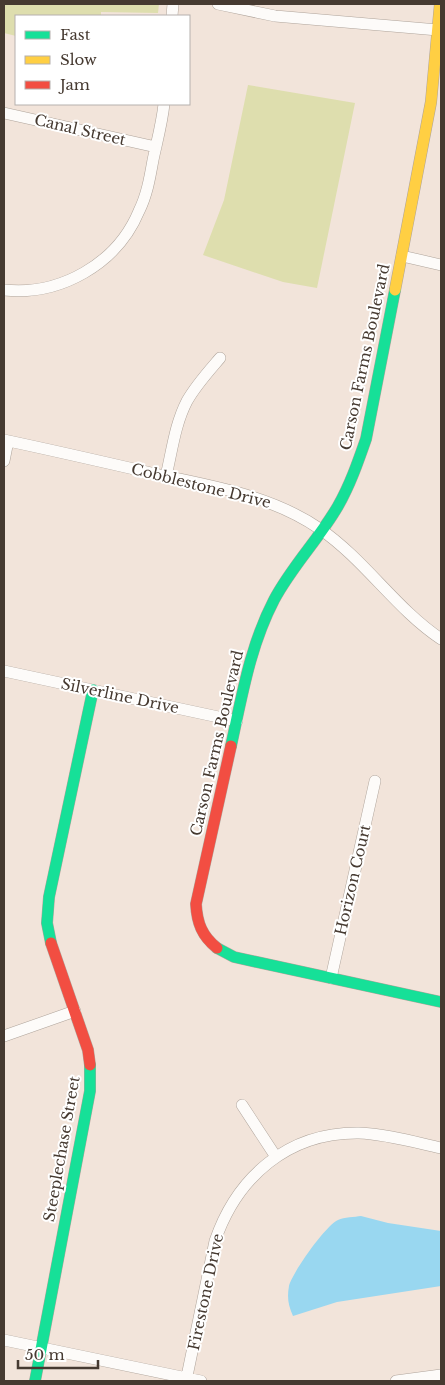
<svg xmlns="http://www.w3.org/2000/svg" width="445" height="1385" viewBox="0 0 445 1385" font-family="'Libre Baskerville',serif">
	<rect width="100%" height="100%" fill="#f2e4da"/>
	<!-- green -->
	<path fill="#dedeae" d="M4 4H159L158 13 101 12V16H16V36L4 33Z
		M248 85 355 103 317 288 283 282 203 255 224 200Z"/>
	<!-- water -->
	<path fill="#99d7f0" d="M361 1216 388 1223 441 1231V1286L337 1302 293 1316C288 1305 287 1297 289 1286 292 1273 326 1225 338 1220 344 1217 355 1217 361 1216Z"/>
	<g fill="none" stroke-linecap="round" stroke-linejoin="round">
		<defs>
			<path id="street" d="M218 4 275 16 438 30
				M172 16 173 4
				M4 113 156 147
				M402 256 441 265
				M4 290C60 296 117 264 139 211 147 195 150 177 153 160 157 141 162 123 164 104
				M4 440C56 451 108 463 160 475 216 487 272 496 320 529 365 560 396 609 441 639
				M4 461 8 441
				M166 476C172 451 175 424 187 401 196 385 208 372 220 358
				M4 671 237 721
				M331 978 375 781
				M4 1036 75 1011
				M242 1105 276 1157
				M4 1340 201 1381
				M186 1381 215 1241C237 1177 288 1132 359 1133 386 1134 414 1142 441 1148
				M396 1381 441 1375"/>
			<path id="fast" d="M231 746C242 696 250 646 274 600 292 566 319 539 338 506 350 485 358 462 366 439L395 290
				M51 943 47 923 49 897 93 690
				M217 948 234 957 441 1002
				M35 1381 90 1091V1065"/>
			<path id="slow" d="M395 290 431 102 440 4"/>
			<path id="jam" d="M51 943 88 1050 90 1065
				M217 948C202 936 197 923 196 904L231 746"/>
		</defs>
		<!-- street casing -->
		<use href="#street" stroke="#afa49b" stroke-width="12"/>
		<!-- fast casing -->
		<use href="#fast" stroke="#afa49b" stroke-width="12"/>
		<!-- slow casing -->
		<use href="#slow" stroke="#afa49b" stroke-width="12"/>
		<!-- jam casing -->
		<use href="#jam" stroke="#afa49b" stroke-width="12"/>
		<!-- street -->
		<use href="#street" stroke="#fdfbf9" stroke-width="11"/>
		<!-- fast -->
		<use href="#fast" stroke="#16e098" stroke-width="11"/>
		<!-- slow -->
		<use href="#slow" stroke="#ffcf43" stroke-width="11"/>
		<!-- jam -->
		<use href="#jam" stroke="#f24e42" stroke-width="11"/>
	</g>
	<g text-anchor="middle" stroke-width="4" stroke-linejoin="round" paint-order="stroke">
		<!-- street labels -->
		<g font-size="15" fill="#463a31" stroke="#fff">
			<text transform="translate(80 130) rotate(13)" y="5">Canal Street</text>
			<text transform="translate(365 357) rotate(-78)" y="5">Carson Farms Boulevard</text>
			<text transform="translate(201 486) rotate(14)" y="5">Cobblestone Drive</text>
			<text transform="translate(120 696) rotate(12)" y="5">Silverline Drive</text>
			<text transform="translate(217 743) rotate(-77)" y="5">Carson Farms Boulevard</text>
			<text transform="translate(353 880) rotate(-77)" y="5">Horizon Court</text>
			<text transform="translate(62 1149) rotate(-80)" y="5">Steeplechase Street</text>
			<text transform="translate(206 1292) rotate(-78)" y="5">Firestone Drive</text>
		</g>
	</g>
	<!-- border -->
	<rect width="445" height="1385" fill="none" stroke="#463a31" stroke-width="10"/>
	<!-- legend -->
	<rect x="15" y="15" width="175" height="90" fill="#ffffff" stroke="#b5b0ad"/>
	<rect x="25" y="31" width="25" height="8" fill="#16e098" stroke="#b5b0ad"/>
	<text x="60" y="40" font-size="15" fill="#463a31">Fast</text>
	<rect x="25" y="56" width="25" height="8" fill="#ffcf43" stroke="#b5b0ad"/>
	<text x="60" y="65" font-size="15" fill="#463a31">Slow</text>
	<rect x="25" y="81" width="25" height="8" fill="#f24e42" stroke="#b5b0ad"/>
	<text x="60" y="90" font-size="15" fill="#463a31">Jam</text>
	<!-- scale -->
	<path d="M18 1360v8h80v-8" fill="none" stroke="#463a31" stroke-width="2.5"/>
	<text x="25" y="1360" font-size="15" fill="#463a31" stroke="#ffffff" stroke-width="4" paint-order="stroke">50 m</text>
</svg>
